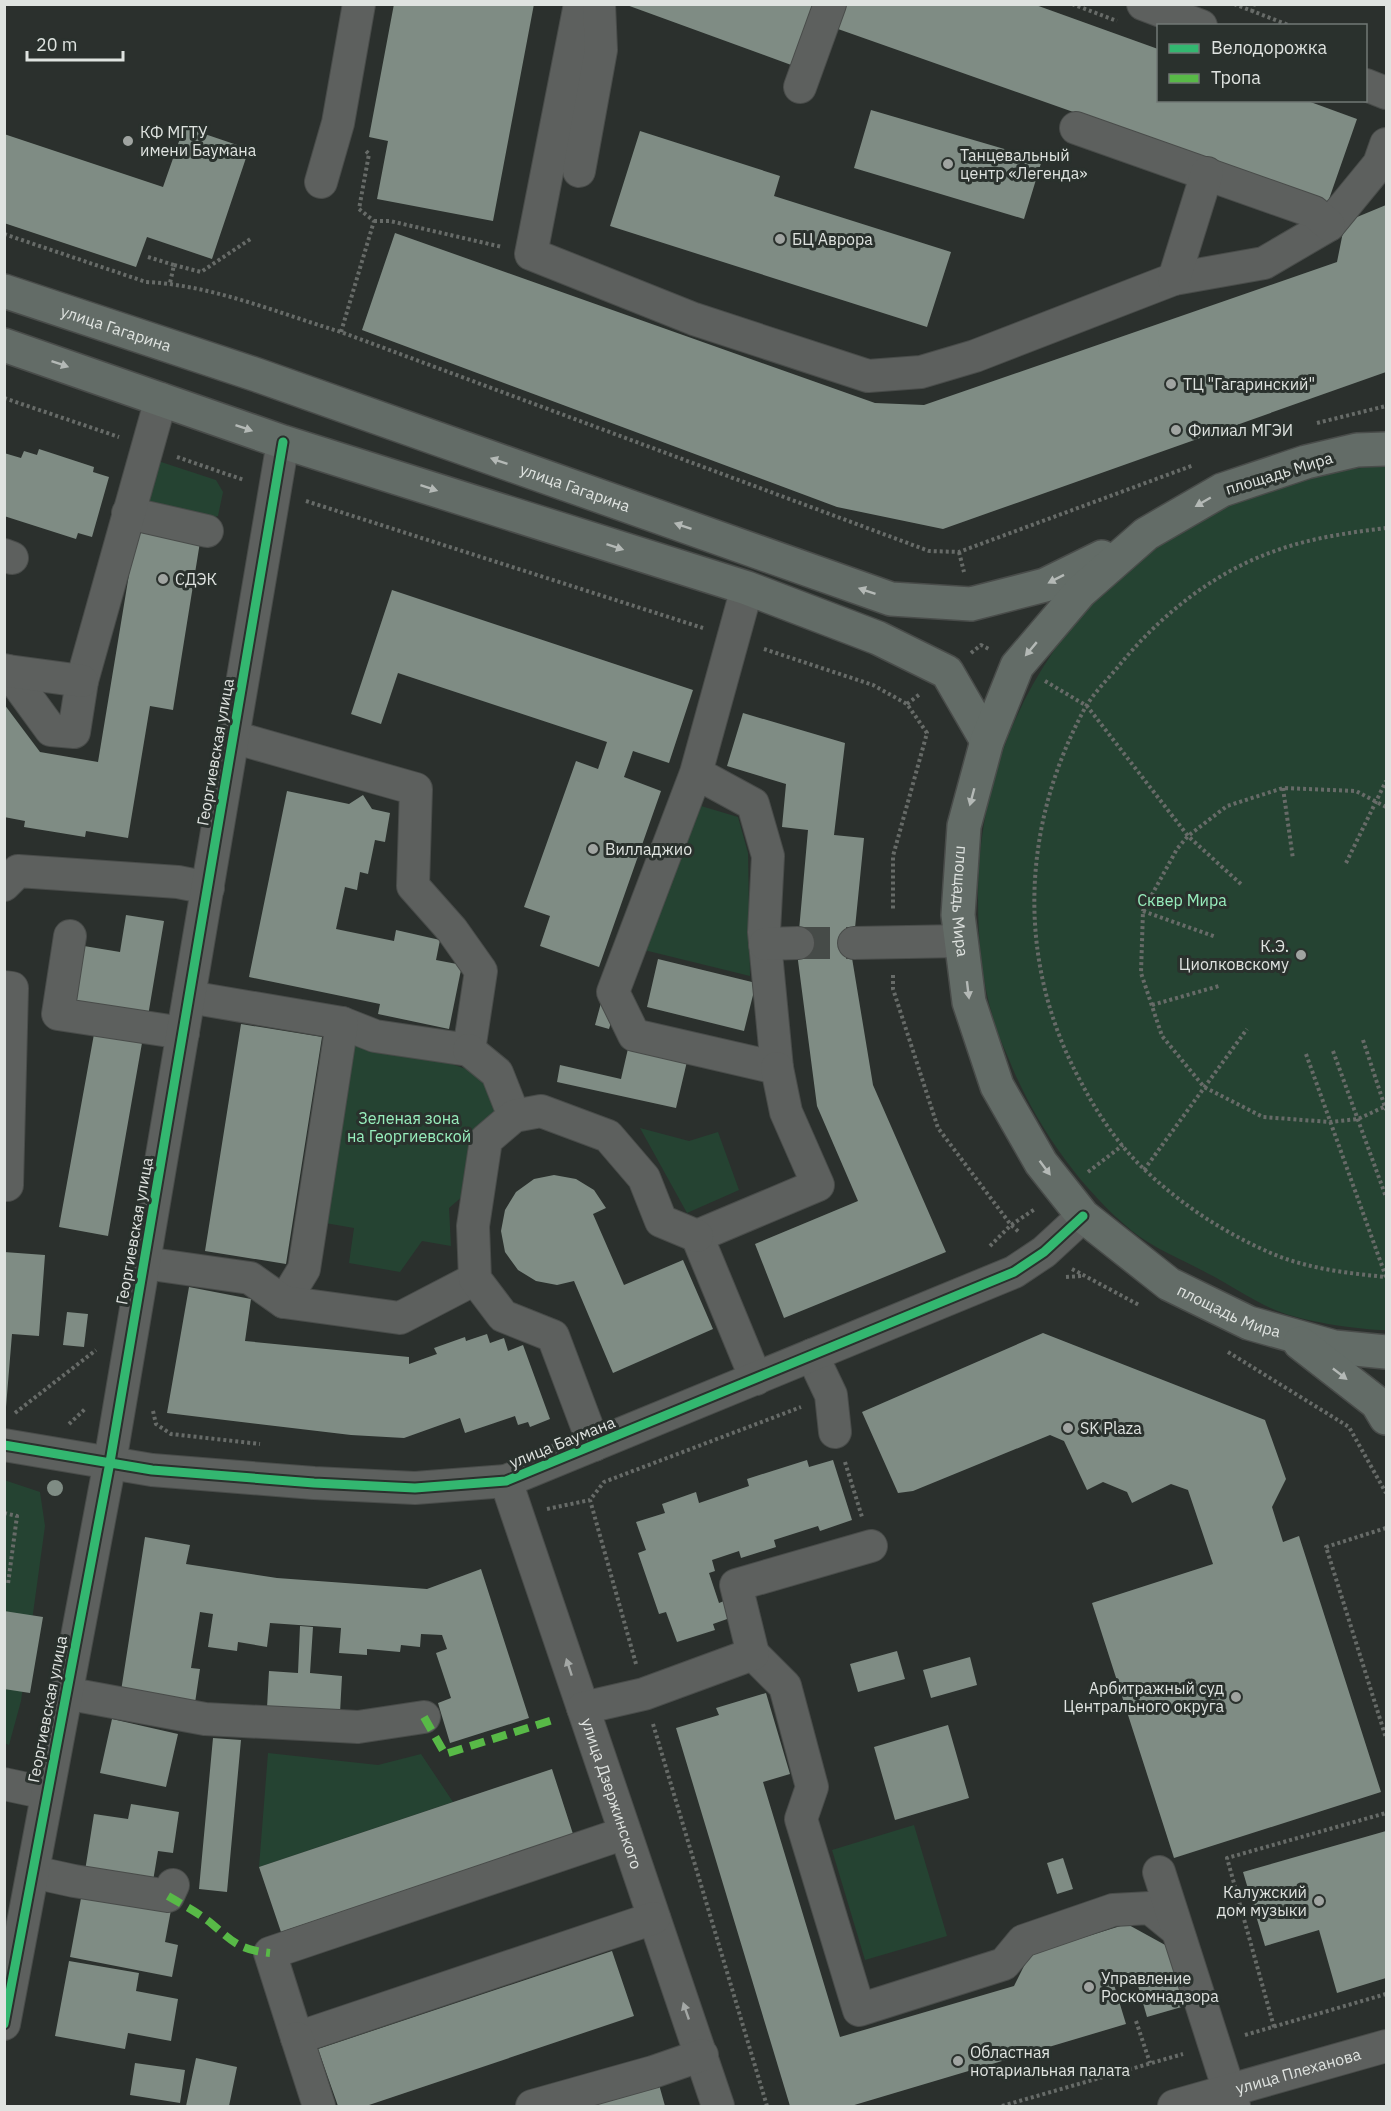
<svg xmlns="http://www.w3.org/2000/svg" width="1391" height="2111" viewBox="0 0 1391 2111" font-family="'IBM Plex Sans',sans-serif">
	<rect width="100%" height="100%" fill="#2b302d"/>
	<!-- green -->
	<path fill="#254332" d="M155 460 216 480 223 492 218 516 204 521 148 507 142 469Z
		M1386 466V1330C1359 1330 1309 1322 1283 1313 1257 1304 1231 1285 1207 1273 1183 1260 1153 1248 1132 1231 1080 1188 1038 1128 1012 1067 1007 1053 999 1039 995 1024 982 985 978 941 978 900 976 669 1154 477 1386 466Z
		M691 803 738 817 748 853 750 976 644 950Z
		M349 1044 443 1061 489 1077 504 1112 471 1189 449 1208 451 1246 422 1241 400 1272 349 1263 354 1228 325 1223Z
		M640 1128 689 1141 718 1132 739 1190 687 1213Z
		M4 1480 40 1492 45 1526 21 1701 9 1745 4 1743Z
		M268 1753 378 1765 421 1754 453 1802 259 1867Z
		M914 1825 947 1936 865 1960 832 1850Z"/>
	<!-- building -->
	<path fill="#7f8c84" d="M394 4H534L493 221 377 199 388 141 369 137Z
		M624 4H815L794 66Z
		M847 4H1033L1158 49V100H1305L1357 119 1328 202 838 29Z
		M871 110 1042 160 1024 219 854 168Z
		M184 127 249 149 212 259 147 237 136 267 4 223V134L163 187Z
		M640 131 780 176 774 196 951 252 927 327 610 226Z
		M1386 205V372L943 529 837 507 362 330 395 233 875 403 924 405 1337 262 1345 222Z
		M39 449 94 467 93 472 109 477 92 537 78 533 76 539 4 516V453L21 458 24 451 37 455Z
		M136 532 200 542 173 710 150 706 128 838 86 831 85 837 24 827 25 821 4 817V704L40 752 98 762Z
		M392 590 693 690 669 763 633 751 624 777 661 791 599 967 540 946 550 916 524 907 576 761 598 769 607 742 398 673 381 724 351 714Z
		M743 713 845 743 834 835 864 838 852 958 873 1085 946 1252 784 1318 755 1244 858 1201 817 1106 797 953 808 830 782 827 786 784 727 766Z
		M287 791 349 804 363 795 372 809 390 813 385 842 375 840 368 874 360 872 357 890 345 887 336 929 394 941 396 930 440 940 436 960 462 965 449 1029 378 1014 380 1004 249 977Z
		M126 915 164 921 148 1016 75 1004 84 946 120 952Z
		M658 959 756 983 744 1031 647 1007Z
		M601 1003 616 1006 609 1029 595 1025Z
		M241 1024 322 1037 286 1264 205 1251Z
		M94 1034 142 1043 108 1236 59 1227Z
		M630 1040 689 1053 676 1108 557 1082 560 1065 621 1079Z
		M554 1175 576 1179 594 1190 606 1208 593 1214 624 1285 683 1260 713 1329 613 1373 574 1281 557 1285 536 1281 518 1270 505 1252 501 1231 505 1210 516 1192 534 1179Z
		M4 1252 45 1255 39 1336 12 1334 6 1407Z
		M189 1287 251 1299 245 1341 409 1357V1364L437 1354 434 1348 465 1337 466 1341 487 1334 490 1343 504 1338 508 1351 523 1345 550 1419 530 1427 528 1422 518 1425 515 1416 465 1433 460 1418 404 1438 351 1435 167 1413Z
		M67 1312 88 1314 84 1347 63 1345Z
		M1043 1333 1265 1420 1286 1479 1272 1507 1283 1542 1299 1536 1381 1792 1174 1858 1092 1603 1213 1564 1188 1490 1171 1484 1132 1503 1127 1492 1103 1482 1087 1490 1064 1441 1050 1435 913 1491 898 1493 862 1412Z
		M807 1460 809 1467 833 1460 852 1520 820 1531 818 1526 774 1540 776 1547 741 1558 739 1551 712 1560 715 1571 709 1573 719 1603 724 1601 730 1618 713 1624 715 1630 677 1642 666 1612 659 1614 638 1553 646 1550 636 1522 665 1513 662 1504 696 1492 699 1503 749 1486 747 1479Z
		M47 1488a8 8 0 1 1 16 0a8 8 0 1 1-16 0Z
		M145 1537 190 1545 186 1564 277 1578 427 1589 481 1569 529 1718 450 1743 438 1703 451 1698 436 1653 447 1649 442 1635 421 1634 420 1647 401 1645 400 1652 367 1649V1655L339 1653 341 1628 270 1623 267 1647 238 1642 237 1651 208 1647 213 1614 200 1612 191 1668 200 1669 195 1703 121 1691Z
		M4 1611 43 1617 30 1693 4 1689Z
		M300 1626 313 1627 310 1673 342 1676 340 1713 267 1708 269 1671 298 1673Z
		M897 1651 905 1679 858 1692 850 1664Z
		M970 1657 977 1685 931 1698 923 1670Z
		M766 1693 790 1774 763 1782 840 2037 1014 1986 1030 1954 1127 1924 1167 1946 1185 2006 1147 2017 1134 1972 1112 1978 1126 2024 851 2106H790L676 1728 719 1715 716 1708Z
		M112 1719 178 1734 166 1787 100 1773Z
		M948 1725 969 1798 895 1820 874 1747Z
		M213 1738 241 1740 227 1892 199 1889Z
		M552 1769 573 1834 281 1932 259 1867Z
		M131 1804 179 1812 173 1853 158 1851 153 1881 85 1871 94 1814 128 1819Z
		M1386 1831V1978L1337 1993 1319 1930 1265 1946 1243 1872Z
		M1063 1858 1073 1889 1057 1894 1047 1863Z
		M82 1893 171 1910 165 1942 178 1945 172 1977 70 1957Z
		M612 1951 634 2016 366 2106H338L318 2049Z
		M69 1961 139 1973 136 1991 178 1999 171 2041 128 2033 125 2049 55 2036Z
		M196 2058 237 2067 229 2106H186Z
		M135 2063 185 2070 180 2103 130 2095Z
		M658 2081 665 2106H574Z"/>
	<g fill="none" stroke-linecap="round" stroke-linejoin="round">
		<!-- minor-tunnel -->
		<path stroke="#464b48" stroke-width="32" stroke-dasharray="32 16" stroke-linecap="butt" d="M798 943H854"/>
		<defs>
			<g id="minor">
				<path d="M580 4 531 254 694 319 868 376 921 372 975 356 1174 279 1264 263 1329 225 1379 164 1386 144"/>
				<path d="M1143 4 1201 26"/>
				<path d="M1366 85 1386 93"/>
				<path d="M800 87 830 4"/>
				<path d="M1076 128 1314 212 1329 225"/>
				<path d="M579 171 601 50 599 4"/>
				<path d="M321 182 338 123 359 4"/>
				<path d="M1174 279 1207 173"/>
				<path d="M128 513 207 531"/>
				<path d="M4 555 12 558"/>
				<path d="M4 670 8 671 51 730 74 732 82 681 161 399"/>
				<path d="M8 671 82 681"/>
				<path d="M233 737 416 789 413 886 452 930 481 971 469 1050 375 1036 342 1023"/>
				<path d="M696 773 753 804 768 856 764 932 777 1068 634 1035 613 992 696 773 747 588"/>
				<path d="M4 885 18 871 178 882 208 888"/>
				<path d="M70 936 58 1014 183 1033"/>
				<path d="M854 943 961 941"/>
				<path d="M765 944 798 943"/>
				<path d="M4 987 12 988 7 1185H4"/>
				<path d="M189 997 342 1023 304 1269 284 1302"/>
				<path d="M469 1050 497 1073 514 1116"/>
				<path d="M144 1263 250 1278 284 1302 400 1318 475 1279"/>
				<path d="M812 1355 831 1395 835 1432"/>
				<path d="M756 1379 697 1236 818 1185 786 1112 777 1068"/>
				<path d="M4 1445 152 1470 314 1483 415 1488 506 1481 1014 1272 1044 1252 1083 1216"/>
				<path d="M594 1445 553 1336 503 1316 475 1279 473 1226 486 1140 514 1116 541 1111 608 1136 644 1178 661 1221 697 1236"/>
				<path id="s1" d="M506 1481 718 2106"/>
				<path d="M753 1654 785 1686 812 1787 801 1819 859 2010 1004 1964 1023 1941 1113 1910 1150 1908 1177 1930"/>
				<path d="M65 1693 205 1719 358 1727 424 1717"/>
				<path d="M583 1708 644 1694 753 1654 736 1585 871 1546"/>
				<path d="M4 1784 46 1793"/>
				<path d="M625 1833 270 1953 297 2038 654 1918"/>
				<path d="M33 1872 74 1881 168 1896 173 1885"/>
				<path d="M1159 1872 1234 2106"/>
				<path d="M4 2024 110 1462 283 442"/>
				<path d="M297 2038 319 2106"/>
				<path d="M532 2106 653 2072 702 2055"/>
				<path id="s2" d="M1174 2106 1386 2046"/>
			</g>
			<g id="major">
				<path id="s3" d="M4 291 257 375 891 599 971 604 1045 585 1102 557"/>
				<path d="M4 345 283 442 747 588 878 638 947 672 987 741"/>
				<path id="s4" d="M1386 449 1357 450 1306 462 1222 490 1146 534 1080 592 1017 666 987 741 964 826 958 915 969 1002 997 1086 1041 1163 1083 1216 1169 1284 1249 1323 1334 1347 1386 1352"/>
				<path d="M1300 1343 1377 1403 1386 1418"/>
			</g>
		</defs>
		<!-- minor casing -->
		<use href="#minor" stroke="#494c4a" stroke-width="34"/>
		<!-- major casing -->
		<use href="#major" stroke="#494c4a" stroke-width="36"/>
		<!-- path -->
		<path stroke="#676b68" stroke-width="4" stroke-dasharray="3 3" stroke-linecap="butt" d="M1072 4 1117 21
			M1234 4 1291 26
			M1252 12 1254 4
			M374 221H390L502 247
			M4 234 146 282C212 285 278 313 341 332L929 551 959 552 1194 465
			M148 257 174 265 170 283
			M174 265 201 272 252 238
			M341 332 374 221 359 209 369 154 364 149
			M4 398 119 437
			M1317 423 1386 406
			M177 457 244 480
			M306 501 703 628
			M959 552 964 572
			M764 649 873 685 907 704 927 733 893 856V910
			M971 653 981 645 989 649
			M1045 681 1087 706 1188 836 1243 886
			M907 704 920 694
			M1283 788 1293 859
			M1386 807 1356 791 1283 788 1227 806 1188 836 1177 849 1143 911 1141 973 1162 1036 1204 1087 1263 1117 1330 1122 1358 1119 1386 1106
			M1346 863 1386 781
			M1143 911 1216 937
			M893 975V989L938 1128 1011 1225 1019 1232
			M1152 1005 1219 986
			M1363 1040 1386 1110
			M1333 1051 1386 1197
			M1306 1054 1386 1277C1345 1273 1302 1268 1264 1250 1220 1230 1181 1204 1146 1171 1120 1147 1098 1115 1082 1084 1016 965 1020 828 1085 708 1093 694 1106 681 1117 668 1156 620 1206 578 1264 555 1304 539 1345 533 1386 528
			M1144 1170 1247 1029
			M1088 1172 1123 1145
			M990 1246 1011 1225 1035 1209
			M1072 1269 1139 1305
			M1066 1277 1082 1276
			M1228 1352 1349 1427 1386 1493
			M153 1411 156 1424 171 1434 260 1444
			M15 1413 96 1350
			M69 1424 85 1409
			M845 1462 862 1517
			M547 1509 590 1500
			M4 1513 17 1516 8 1584
			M1386 1528 1326 1547 1386 1738
			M636 1664 590 1500 604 1482 801 1407
			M653 1724 767 2106
			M1136 2021 1150 2063
			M1274 2027 1227 1858 1386 1813
			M1245 2035 1386 1994
			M1002 2106 1183 2054"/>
		<!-- minor -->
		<use href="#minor" stroke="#5d605e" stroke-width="32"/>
		<!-- major -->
		<use href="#major" stroke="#636c67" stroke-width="33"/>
		<!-- quiet -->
		<path stroke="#58b947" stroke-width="8" stroke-dasharray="15 8" stroke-linecap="butt" d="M424 1717 445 1754 556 1719
			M168 1896C183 1905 199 1913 212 1924 233 1942 240 1950 270 1953"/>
		<defs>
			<path id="cycleway" d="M4 1445 152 1470 314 1483 415 1488 506 1481 1014 1272 1044 1252 1083 1216
				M4 2024 110 1462 283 442"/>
		</defs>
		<!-- cycleway casing -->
		<use href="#cycleway" stroke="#2a312d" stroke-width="13"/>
		<!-- cycleway -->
		<use href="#cycleway" stroke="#33b770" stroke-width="9"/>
	</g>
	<!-- one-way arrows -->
	<defs><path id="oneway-solid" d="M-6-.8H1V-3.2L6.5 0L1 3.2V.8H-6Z" transform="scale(1.5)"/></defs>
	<g fill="#b4b9b6">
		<use href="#oneway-solid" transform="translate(60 364) rotate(19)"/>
		<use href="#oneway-solid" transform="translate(244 428) rotate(19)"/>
		<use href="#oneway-solid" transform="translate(499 461) rotate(-161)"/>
		<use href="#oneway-solid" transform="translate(429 488) rotate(18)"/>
		<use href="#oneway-solid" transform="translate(1203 502) rotate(150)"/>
		<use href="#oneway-solid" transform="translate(683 526) rotate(-161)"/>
		<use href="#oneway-solid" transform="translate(615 547) rotate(18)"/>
		<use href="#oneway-solid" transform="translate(1056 579) rotate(153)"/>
		<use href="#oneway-solid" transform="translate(867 591) rotate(-161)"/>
		<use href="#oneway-solid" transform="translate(1031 649) rotate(130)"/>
		<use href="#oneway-solid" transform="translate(972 797) rotate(105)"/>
		<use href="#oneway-solid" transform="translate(968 990) rotate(83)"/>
		<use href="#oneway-solid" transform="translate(1045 1168) rotate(53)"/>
		<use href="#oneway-solid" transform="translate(1340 1374) rotate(38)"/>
	</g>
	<g fill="#a4a8a6">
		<use href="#oneway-solid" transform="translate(569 1667) rotate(-108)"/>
		<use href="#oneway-solid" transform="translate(686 2011) rotate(-109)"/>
	</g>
	<!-- markers -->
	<g fill="#a0a4a1" stroke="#2a312d" stroke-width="2">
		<circle cx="128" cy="141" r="6"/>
		<circle cx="948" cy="164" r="6"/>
		<circle cx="780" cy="239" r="6"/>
		<circle cx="1171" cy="384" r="6"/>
		<circle cx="1176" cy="430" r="6"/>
		<circle cx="163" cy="579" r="6"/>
		<circle cx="593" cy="849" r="6"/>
		<circle cx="1301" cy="955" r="6"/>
		<circle cx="1068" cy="1428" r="6"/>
		<circle cx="1236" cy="1697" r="6"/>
		<circle cx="1319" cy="1901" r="6"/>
		<circle cx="1089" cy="1987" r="6"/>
		<circle cx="958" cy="2061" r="6"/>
	</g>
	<g text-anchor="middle" stroke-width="6" stroke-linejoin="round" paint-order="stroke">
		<!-- poi labels -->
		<g font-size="16" fill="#dfe3e0" stroke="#2a312d" text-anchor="start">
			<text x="140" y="138">КФ МГТУ<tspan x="140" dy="18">имени Баумана</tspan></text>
			<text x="960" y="161">Танцевальный<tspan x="960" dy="18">центр «Легенда»</tspan></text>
			<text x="792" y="245">БЦ Аврора</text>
			<text x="1183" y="390">ТЦ "Гагаринский"</text>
			<text x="1188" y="436">Филиал МГЭИ</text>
			<text x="175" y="585">СДЭК</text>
			<text x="605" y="855">Вилладжио</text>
			<text x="1289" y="952" text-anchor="end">К.Э.<tspan x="1289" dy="18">Циолковскому</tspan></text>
			<text x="1080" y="1434">SK Plaza</text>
			<text x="1224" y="1694" text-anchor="end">Арбитражный суд<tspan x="1224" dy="18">Центрального округа</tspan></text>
			<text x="1307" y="1898" text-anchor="end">Калужский<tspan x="1307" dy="18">дом музыки</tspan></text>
			<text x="1101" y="1984">Управление<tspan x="1101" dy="18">Роскомнадзора</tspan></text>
			<text x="970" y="2058">Областная<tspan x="970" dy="18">нотариальная палата</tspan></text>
		</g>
		<!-- street labels -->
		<g font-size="16" fill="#dfe3e0" stroke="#2a312d">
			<text dy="6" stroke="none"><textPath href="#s3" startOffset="118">улица Гагарина</textPath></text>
			<text transform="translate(1279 473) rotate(-17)" y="6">площадь Мира</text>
			<text dy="6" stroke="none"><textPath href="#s3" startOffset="604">улица Гагарина</textPath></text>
			<text transform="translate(215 752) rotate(-80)" y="6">Георгиевская улица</text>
			<text dy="6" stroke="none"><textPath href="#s4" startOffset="687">площадь Мира</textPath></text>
			<text transform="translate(134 1231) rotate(-80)" y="6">Георгиевская улица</text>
			<text dy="6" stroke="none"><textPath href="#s4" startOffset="1209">площадь Мира</textPath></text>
			<text transform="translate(562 1442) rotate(-22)" y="6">улица Баумана</text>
			<text transform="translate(47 1709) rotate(-79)" y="6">Георгиевская улица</text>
			<text dy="6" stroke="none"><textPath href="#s1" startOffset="330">улица Дзержинского</textPath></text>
			<text dy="6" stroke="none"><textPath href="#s2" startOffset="129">улица Плеханова</textPath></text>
		</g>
		<!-- park labels -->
		<g font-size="16" fill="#98eebd" stroke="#2a312d">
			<text x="1182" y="906">Сквер Мира</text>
			<text x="409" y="1124">Зеленая зона<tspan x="409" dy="18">на Георгиевской</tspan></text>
		</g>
	</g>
	<!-- border -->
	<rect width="1391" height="2111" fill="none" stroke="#dfe3e0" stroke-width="12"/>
	<!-- legend -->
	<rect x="1157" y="24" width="210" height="78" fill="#2a312d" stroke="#727875" stroke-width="1.5"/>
	<rect x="1169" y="44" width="30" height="9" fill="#33b770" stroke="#727875" stroke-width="1.5"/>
	<text x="1211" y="54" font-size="18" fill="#dfe3e0">Велодорожка</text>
	<rect x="1169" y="74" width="30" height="9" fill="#58b947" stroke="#727875" stroke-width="1.5"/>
	<text x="1211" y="84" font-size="18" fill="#dfe3e0">Тропа</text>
	<!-- scale -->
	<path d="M27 51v9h96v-9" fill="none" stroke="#dfe3e0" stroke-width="3"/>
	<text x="36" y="51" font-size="18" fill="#dfe3e0" stroke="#2a312d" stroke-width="4.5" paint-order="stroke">20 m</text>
</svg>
